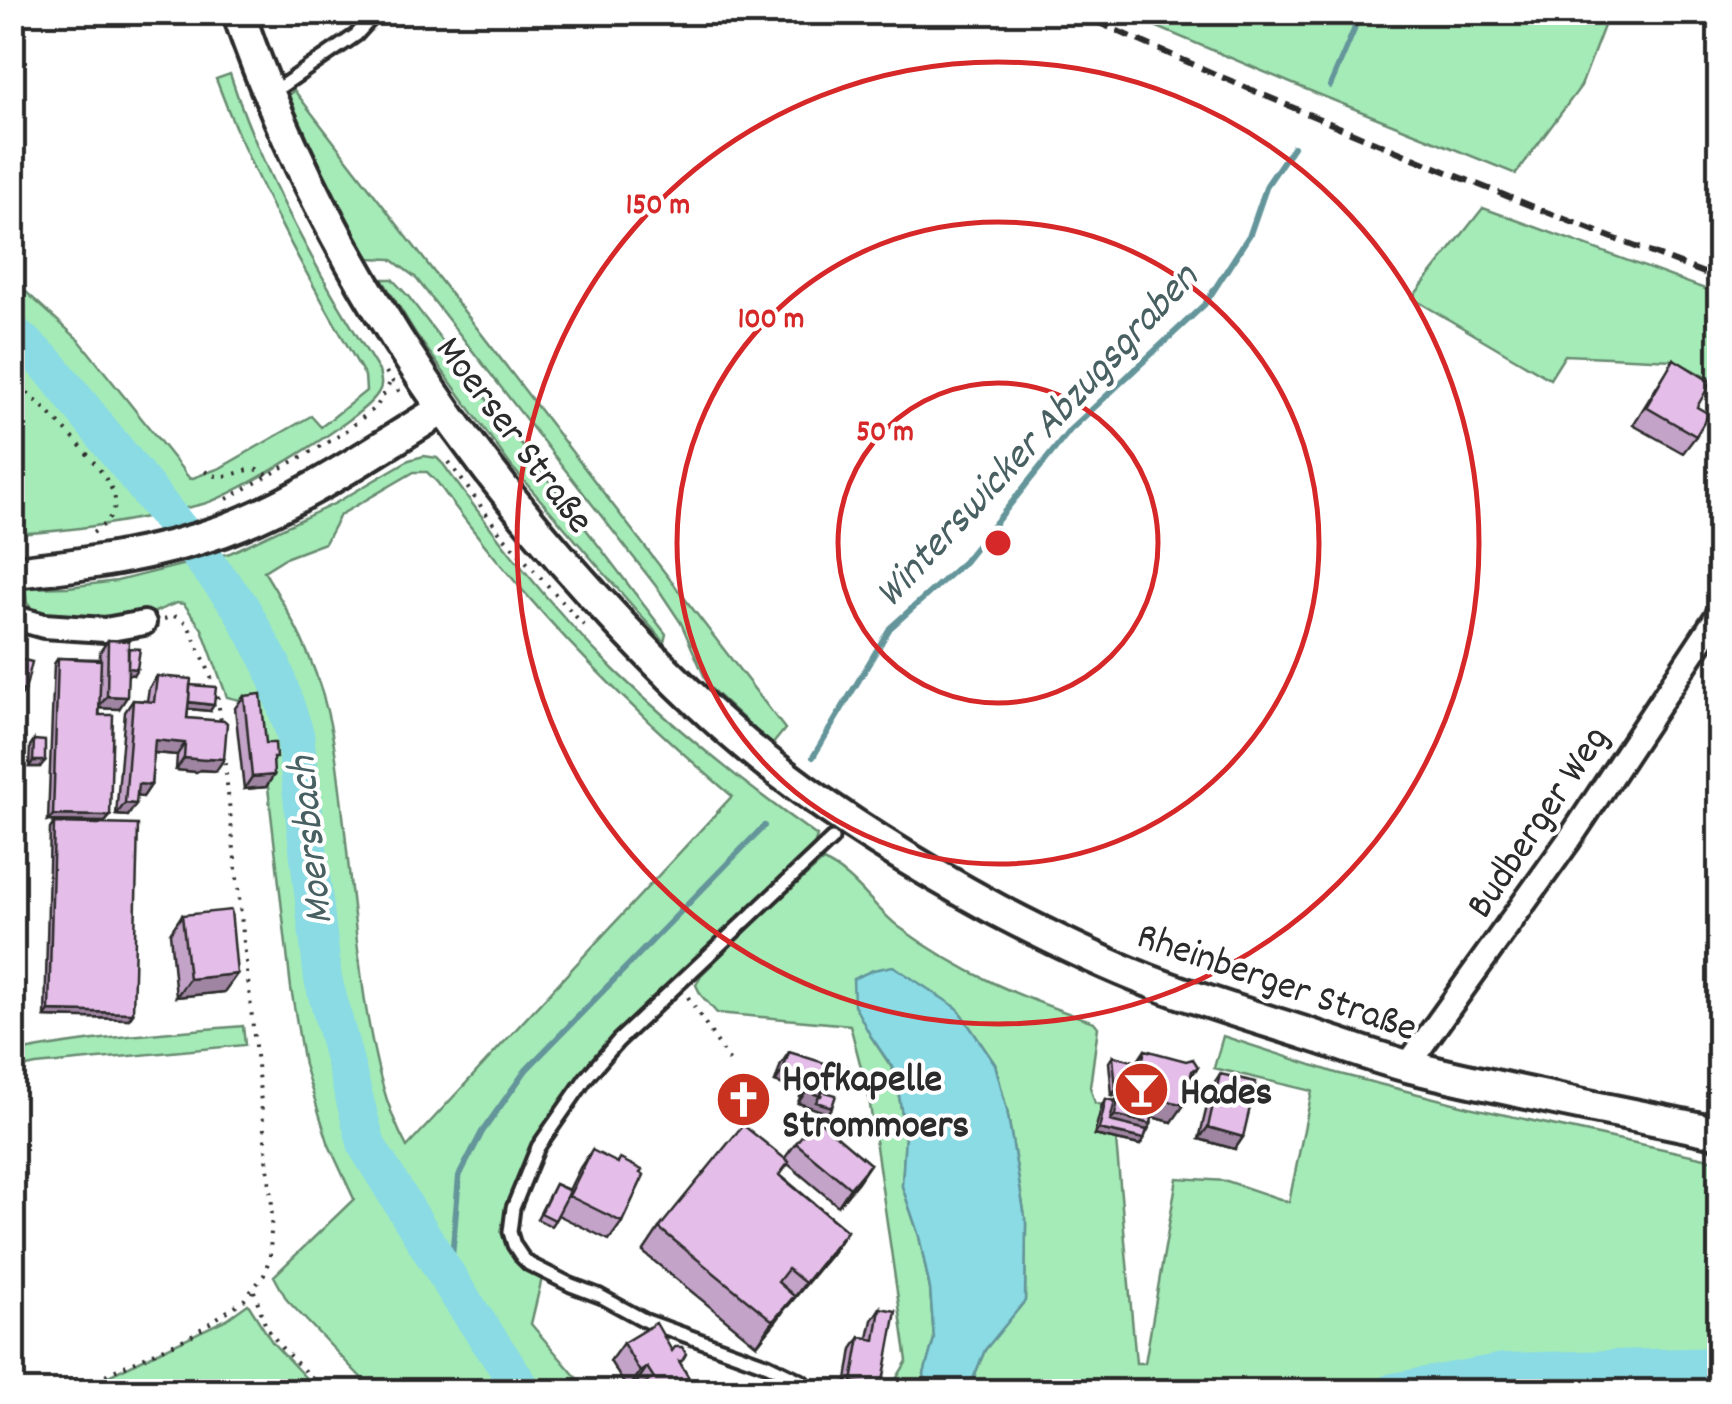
<svg xmlns="http://www.w3.org/2000/svg" width="1732" height="1404" viewBox="0 0 1732 1404" font-family="Dekko,sans-serif">
	<rect width="100%" height="100%" fill="#fff"/>
	<filter id="ink" filterUnits="userSpaceOnUse"><feTurbulence type="fractalNoise" baseFrequency=".01" numOctaves="2"/><feDisplacementMap in="SourceGraphic" scale="20" xChannelSelector="R" yChannelSelector="G"/><feConvolveMatrix kernelMatrix="1 2 1 2 8 2 1 2 1" color-interpolation-filters="sRGB"/></filter>
	<g filter="url(#ink)">
		<!-- green -->
		<path fill="#a5ebb7" stroke="#688b71" stroke-width="2.5" fill-rule="evenodd" d="M1124 13H1123H1609L1581 86 1516 174 1293 84Z
			M230 74C263 176 322 281 379 371 381 380 383 386 378 393 362 420 234 496 203 504 140 520 77 531 13 534V280L79 340 190 479 220 468 311 416 321 427 366 391 365 376C309 280 255 184 216 79Z
			M294 90 785 729 772 745 709 687 681 623 659 590 415 277 391 259 369 258 336 206 286 103 288 96Z
			M1483 208 1719 294V384L1674 360 1565 355 1550 379 1412 298Z
			M382 279H392L408 296 666 634 664 642 511 466 416 334Z
			M424 456 437 458 443 464C496 537 551 608 615 671 678 731 746 786 817 836L813 849 807 854 628 1027 524 1170 505 1217 508 1243 522 1265 542 1278 531 1324 588 1391H374L287 1300 274 1276 354 1199 329 1145 304 1065 291 988 266 770 252 703 227 697 202 629 184 604 176 603 150 614 91 624 36 613 27 603 25 588 68 587 117 581 230 553 334 504 409 460ZM414 472H427L437 482C521 599 622 703 732 796L407 1147C384 1105 374 1055 366 1008 357 950 351 891 345 832 340 792 337 751 327 711 315 660 291 615 264 571L285 558 325 543 340 515Z
			M823 861C854 874 873 907 899 927 963 974 1020 997 1094 1022L1098 1027 1090 1087 1095 1103 1102 1105 1095 1134 1116 1140 1136 1363H1145L1177 1178 1227 1181 1289 1202 1312 1091 1214 1068 1223 1036 1336 1073 1473 1108 1719 1161V1391H968L985 1350 1025 1300 1026 1223 1007 1110 995 1064 957 1008 932 993 870 1035 892 1068 899 1095 905 1135 902 1186 919 1236 930 1289 934 1339 924 1374 928 1391H889L907 1361 869 1098 850 1025 717 1013 701 995 696 985 701 975 767 910Z
			M243 1026 245 1045 36 1065 13 1070V1053C88 1038 166 1032 243 1026Z
			M248 1304 272 1342 318 1391H77L227 1319Z"/>
		<!-- water -->
		<path fill="#8adbe4" stroke="#64959a" stroke-width="2.5" d="M893 966 957 1008 995 1064 1007 1110 1026 1223 1025 1301 985 1350 968 1391H928L924 1374 934 1339 930 1289 919 1236 902 1186 905 1135 899 1095 892 1067 870 1035 854 1005 853 979 873 970Z"/>
		<g fill="none" stroke-linecap="round" stroke-linejoin="round">
			<!-- stream -->
			<path stroke="#64959a" stroke-width="6" d="M1330 86 1354 30 1358 12
				M813 757 890 628 964 562 1070 430 1205 304 1250 234 1267 185 1293 147
				M450 1281 459 1176 482 1132 526 1070 764 826"/>
			<!-- river -->
			<path stroke="#8adbe4" stroke-width="38" d="M12 333 48 365 240 606 272 665 295 734 323 979 367 1146 460 1297 524 1392
				M1393 1392 1504 1372 1720 1366"/>
			<defs>
				<path id="lane" d="M273 92 356 35 377 12
					M813 1392 801 1381 768 1365 646 1321 600 1296 571 1285 529 1264 522 1257 514 1245 510 1232 513 1208 538 1147 586 1078 618 1041 832 839"/>
				<path id="street" d="M12 617 44 626 105 630 144 623
					M1407 1066 1569 840 1720 612"/>
				<path id="secondary" d="M238 12C317 242 456 451 622 626 671 678 724 730 781 773 849 825 922 869 997 910 1047 936 1097 961 1149 981 1201 1001 1255 1017 1308 1034 1342 1045 1376 1058 1411 1067 1513 1092 1617 1111 1720 1133
					M12 572C84 565 155 555 222 531 301 502 372 452 443 409"/>
			</defs>
			<!-- lane casing -->
			<use href="#lane" stroke="#2b2b2b" stroke-width="19"/>
			<!-- street casing -->
			<use href="#street" stroke="#2b2b2b" stroke-width="30"/>
			<!-- secondary casing -->
			<use href="#secondary" stroke="#2b2b2b" stroke-width="38"/>
			<!-- path -->
			<path stroke="#2b2b2b" stroke-width="4" stroke-dasharray="2.5 8" stroke-linecap="butt" d="M386 372 403 397
				M12 379C36 399 112 471 115 500 117 516 100 529 88 536
				M449 462 501 534 589 631
				M205 471C228 488 252 456 269 477
				M227 499 342 434 377 406 391 381
				M164 619 174 616 187 623 206 664 217 693 221 722
				M688 997 730 1062
				M254 1291 266 1327 282 1348 325 1392
				M67 1392 189 1337 244 1300 264 1275 270 1256 272 1205 224 756"/>
			<!-- lane -->
			<use href="#lane" stroke="#fff" stroke-width="11"/>
			<!-- street -->
			<use href="#street" stroke="#fff" stroke-width="22"/>
			<!-- secondary -->
			<use href="#secondary" stroke="#fff" stroke-width="30"/>
			<!-- rail -->
			<path stroke="#2b2b2b" stroke-width="6" stroke-dasharray="15 8" stroke-linecap="butt" d="M1075 12C1288 108 1502 197 1720 279"/>
		</g>
		<!-- wall -->
		<path fill="#c4a3c8" stroke="#2b2b2b" stroke-width="2.5" d="M1674 359 1697 407 1696 436 1683 453 1633 425Z
			M108 640 128 648 133 675 128 674 119 709 99 708 110 816 105 822 48 821 54 664 58 658 100 659V652Z
			M157 676 190 685 210 711 188 709 187 718 216 771 200 770 196 772 176 770 177 755 154 753 151 785 143 797 137 796 128 816 116 815 125 712 133 700 147 701 149 688Z
			M244 696 266 743 273 763 266 787 244 789 235 708Z
			M34 740 40 767H29L30 746Z
			M54 823 133 1013 129 1019 45 1017 50 829Z
			M182 915 224 992 176 997 170 933Z
			M1145 1050 1198 1067 1191 1077 1172 1122 1152 1117 1151 1124 1140 1145 1094 1135 1102 1105 1106 1099 1115 1101 1119 1096 1112 1095 1109 1062 1113 1056 1137 1062Z
			M789 1052 822 1091 827 1113 798 1103 802 1091 775 1082 781 1064Z
			M1220 1074 1243 1137 1235 1149 1199 1139 1212 1086Z
			M796 1143 870 1164 838 1206 788 1164 780 1175 847 1231 831 1254 788 1306 787 1305 757 1345 643 1252 659 1228 784 1159Z
			M592 1150 622 1222 609 1240 558 1215 551 1226 537 1219 555 1184 569 1190 580 1168Z
			M880 1308V1392H845L852 1349 860 1337 868 1338 872 1320Z
			M623 1343 680 1363 697 1392H635L637 1388 635 1385 628 1390 610 1361Z"/>
		<!-- shaded-wall -->
		<path fill="#a085a2" stroke="#2b2b2b" stroke-width="2.5" d="M126 667 137 669 133 675 121 673Z
			M12 688 25 691 16 703 12 702Z
			M107 696 127 697 119 709 98 708Z
			M185 702 214 705 210 711 181 708Z
			M155 740 185 743 177 755 146 752Z
			M184 758H209L224 759 216 771 200 770 196 772 176 770Z
			M33 761H45L40 767H29Z
			M274 775 266 787 244 789 252 777Z
			M138 784 151 785 143 797 130 796Z
			M125 803 136 804 128 816 116 815Z
			M53 815 110 816 105 822 48 821Z
			M237 974 224 992 176 997 189 979Z
			M49 1011 133 1013 129 1019 45 1017Z
			M783 1070 810 1079 802 1091 775 1082Z
			M1116 1089 1130 1092 1126 1098 1112 1095Z
			M806 1091 821 1096 832 1107 827 1113 798 1103Z
			M1135 1092 1184 1105 1172 1122 1123 1110Z
			M1115 1115 1151 1124 1143 1136 1106 1127Z
			M1208 1127 1243 1137 1235 1149 1199 1139Z
			M1099 1129 1144 1139 1140 1145 1094 1135Z
			M870 1164 858 1182 838 1206 850 1188Z
			M847 1231 831 1254 788 1306 805 1283Z
			M794 1296 778 1319 757 1345 773 1321Z
			M647 1367 635 1385 628 1390 640 1372Z
			M852 1382 882 1387 880 1392H846Z"/>
		<!-- building -->
		<path fill="#e4bee8" stroke="#2b2b2b" stroke-width="2.5" d="M1674 359 1711 382 1697 407 1709 414 1696 436 1646 407Z
			M108 640 129 641 127 697 107 696Z
			M128 648 140 649 137 669 128 668Z
			M12 657 32 662 25 691 12 688Z
			M58 658 101 660 99 715H113L110 816 53 815Z
			M157 676 191 679 187 718 225 721 227 723 224 759 209 758 205 760 184 758 185 743 155 740 151 785 138 784 136 804 125 803 133 700 154 702Z
			M190 685 216 687 214 705 189 702Z
			M261 694 266 743H275L276 758H273L274 775 252 777 244 696Z
			M34 740 45 741V761H33Z
			M54 823 138 825 133 1013 49 1011Z
			M231 910 237 974 189 979 182 915Z
			M1145 1050 1186 1061 1193 1059 1198 1067 1192 1071 1184 1105 1135 1092Z
			M789 1052 831 1065 821 1096 806 1091 810 1079 783 1070Z
			M1113 1056 1137 1062 1130 1092 1116 1089Z
			M1220 1074 1256 1082 1243 1137 1208 1127Z
			M822 1091 836 1095 832 1107 816 1102Z
			M1119 1095 1154 1104 1151 1124 1115 1115Z
			M1106 1099 1115 1101 1110 1121 1147 1130 1144 1139 1099 1129Z
			M816 1118 870 1164 850 1188 796 1143Z
			M743 1125 789 1162 779 1175 847 1231 805 1283 788 1269 778 1282 794 1296 773 1321 659 1228Z
			M592 1150 618 1163 620 1159 642 1170 640 1173 644 1175 622 1222 569 1196Z
			M555 1184 570 1191 555 1220 541 1213Z
			M880 1308 896 1311 882 1387 852 1382 860 1337 875 1340Z
			M656 1323 672 1351 675 1347H682L686 1354 682 1361H679L697 1392H640L638 1387 654 1378 647 1367 640 1372 623 1343Z"/>
	</g>
	<!-- distance rings -->
	<g fill="none" stroke="#d62828" stroke-width="5">
		<circle cx="998" cy="543" r="160"/>
		<circle cx="998" cy="543" r="321"/>
		<circle cx="998" cy="543" r="481"/>
	</g>
	<!-- icons -->
	<defs>
		<symbol id="bar-disc" viewBox="-11 -11 22 22"><circle r="9.5" fill="#c8321e" stroke="#fff"/><path d="M-6-5H6L.8 .8V4.5H3.5V6h-7V4.5H-.8V.8Z" fill="#fff"/></symbol>
		<symbol id="church-disc" viewBox="-11 -11 22 22"><circle r="9.5" fill="#c8321e" stroke="#fff"/><path d="M-1.2-6h2.4v3.5h3.3v2.4h-3.3V6h-2.4V-.1h-3.3v-2.4h3.3Z" fill="#fff"/></symbol>
	</defs>
	<g fill-rule="evenodd">
		<use href="#bar-disc" x="1110" y="1058" width="63" height="63"/>
		<use href="#church-disc" x="712" y="1068" width="63" height="63"/>
	</g>
	<g text-anchor="middle" stroke-width="8" stroke-linejoin="round" paint-order="stroke">
		<!-- street labels -->
		<g font-size="40" fill="#2b2b2b" stroke="#fff">
			<text transform="translate(517 433) rotate(53)" y="14">Moerser Straße</text>
			<text transform="translate(1535 820) rotate(-56)" y="14">Budberger Weg</text>
			<text transform="translate(1278 979) rotate(19)" y="14">Rheinberger Straße</text>
		</g>
		<!-- poi labels -->
		<g font-size="40" font-weight="bold" fill="#2b2b2b" stroke="#fff" text-anchor="start">
			<text x="782" y="1090">Hofkapelle<tspan x="782" dy="46">Strommoers</tspan></text>
			<text x="1180" y="1103">Hades</text>
		</g>
		<!-- water labels -->
		<g font-size="42" font-style="italic" fill="#486062" stroke="#fff">
			<text transform="translate(1034 433) rotate(-47)" y="15">Winterswicker Abzugsgraben</text>
			<text transform="translate(307 841) rotate(-96)" y="15">Moersbach</text>
		</g>
	</g>
	<circle cx="998" cy="543" r="15" fill="#d62828" stroke="#fff" stroke-width="5"/>
	<g font-size="30" text-anchor="middle" font-weight="bold" fill="#d62828" stroke="#fff" stroke-width="8" stroke-linejoin="round" paint-order="stroke">
		<text x="658" y="213">150 m</text>
		<text x="771" y="327">100 m</text>
		<text x="885" y="440">50 m</text>
	</g>
	<!-- margin -->
	<rect width="1732" height="1404" fill="none" stroke="#fff" stroke-width="50"/>
	<rect x="25" y="25" width="1682" height="1354" fill="none" stroke="#2b2b2b" stroke-width="4" filter="url(#ink)"/>
</svg>
